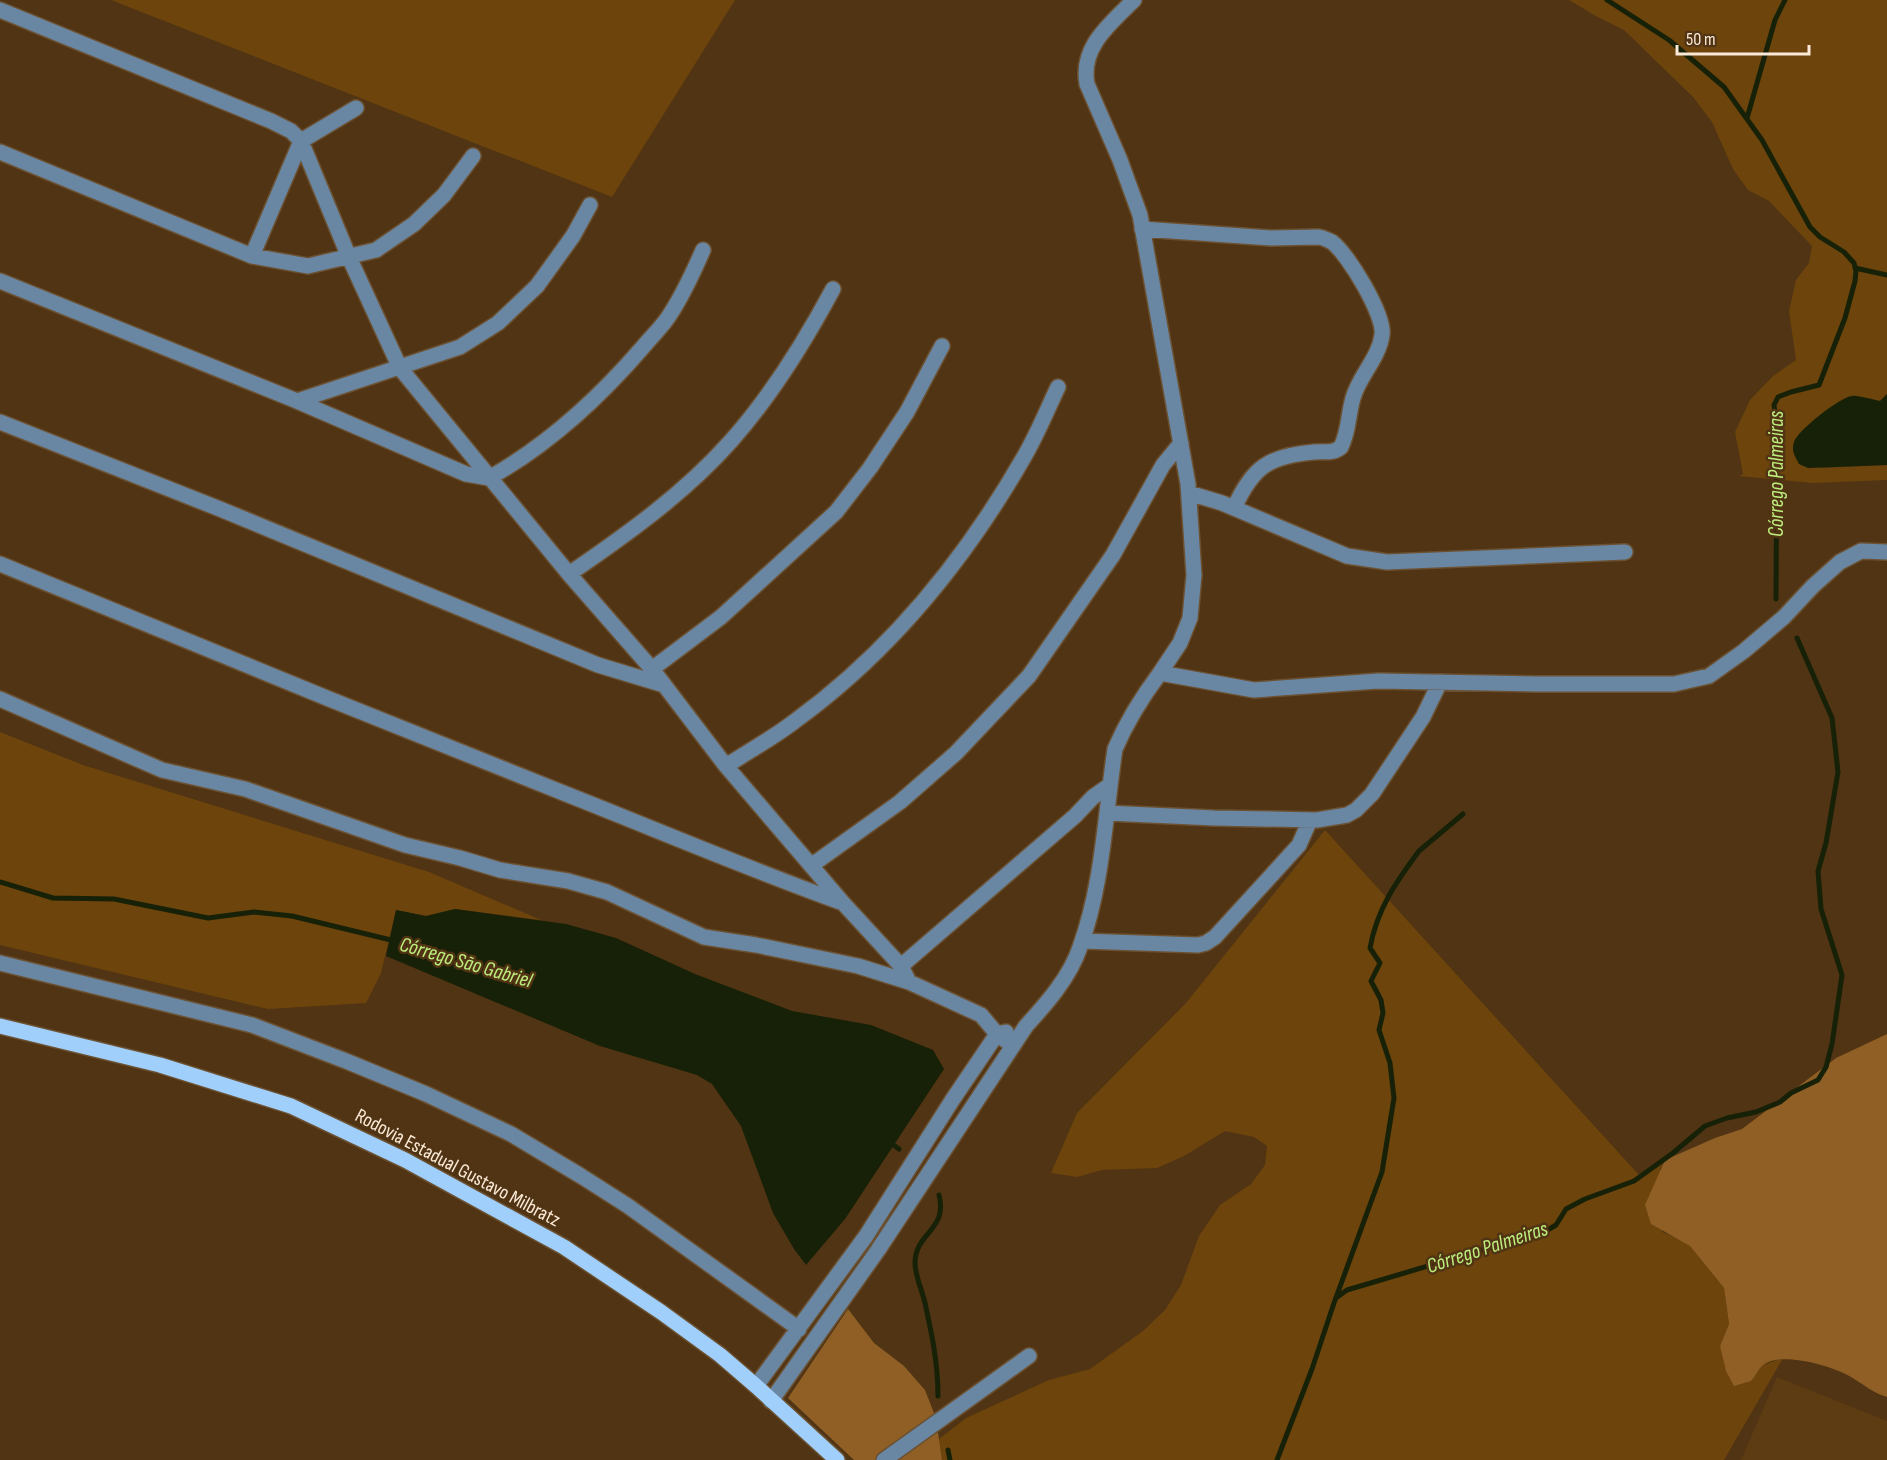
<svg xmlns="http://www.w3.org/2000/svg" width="1887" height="1460" viewBox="0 0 1887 1460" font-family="'Sofia Sans Condensed',sans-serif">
	<rect width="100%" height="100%" fill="#503413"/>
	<!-- built -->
	<path fill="#5d3c13" d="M1777 1377 1887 1421V1460H1741Z"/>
	<!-- green -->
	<path fill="#6d440c" d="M111 0H735L612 197Z
		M1569 0H1887V394L1880 401 1853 396 1822 468 1887 465V480L1813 483 1739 476 1743 474 1735 432 1750 400 1773 376 1796 360 1789 311 1796 280 1809 263 1812 246 1769 201 1748 190 1733 169 1712 122 1693 97 1624 30 1594 15Z
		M0 732 83 765 429 872 541 920 455 909 426 916 396 910 381 973 366 1003 268 1009 0 945Z
		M1325 830 1639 1175 1665 1160 1660 1169 1662 1232 1682 1240 1690 1246 1724 1288 1729 1324 1720 1346 1751 1381 1763 1365 1783 1358 1724 1460H942L939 1439 966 1418 1049 1380 1090 1369 1143 1331 1165 1310 1181 1285 1199 1236 1220 1205 1251 1184 1265 1165 1267 1146 1254 1137 1225 1131 1184 1156 1157 1168 1102 1170 1077 1177 1051 1173 1077 1113 1186 1003Z"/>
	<!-- forest -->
	<path fill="#8f5f25" d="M1887 1034V1397C1873 1393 1863 1384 1851 1377 1833 1366 1778 1350 1762 1366 1758 1370 1755 1377 1751 1381L1734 1386 1726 1371 1720 1346 1729 1324 1724 1288 1690 1246 1651 1224 1645 1205 1665 1160 1715 1138 1742 1129 1836 1058Z
		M848 1309 874 1343 904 1366 925 1390 936 1418 942 1460H854L788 1398Z"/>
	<!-- water -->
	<path fill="#172107" d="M1887 394V465L1808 468 1799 464C1795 456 1791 451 1794 442 1797 431 1840 397 1852 396 1857 395 1874 400 1880 401Z
		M455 909 566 924 616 938 695 974 792 1011 871 1025 933 1050 944 1069 845 1219 806 1265 794 1249 773 1213 741 1126 712 1084 697 1075 600 1046 386 956 396 910 426 916Z"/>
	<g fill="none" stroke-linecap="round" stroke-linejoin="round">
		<!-- stream -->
		<path stroke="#172107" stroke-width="5" d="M1607 0 1669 40 1724 87 1762 140 1810 227 1820 237 1844 252 1854 263 1856 271 1855 281 1845 318 1819 385 1791 392 1778 397 1774 405 1777 425 1776 599
			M1747 118 1775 20 1785 0
			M1855 268 1887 275
			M0 882 53 898 114 899 208 918 254 912 292 916 395 941
			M888 1141 899 1149
			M1336 1298 1347 1290 1546 1231 1556 1225 1566 1209 1585 1199 1634 1181 1673 1153 1705 1126 1727 1118 1756 1112 1780 1102 1791 1093 1818 1080 1826 1067 1832 1044 1842 975 1821 909 1818 871 1826 843 1838 772 1832 718 1797 638
			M938 1396C938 1363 932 1335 925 1303 922 1289 915 1277 915 1262 916 1232 948 1230 939 1195
			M948 1450 950 1460
			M1277 1460 1312 1369 1334 1303 1382 1172 1394 1098 1390 1063 1379 1030 1383 1013 1381 1000 1371 981 1380 963 1370 948C1377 909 1396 882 1419 851L1463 814"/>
		<defs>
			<path id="minor" d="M1134 0C1110 24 1080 47 1087 84L1120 160 1140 215 1188 484 1194 575 1190 618 1180 643 1160 673 1254 690 1378 681 1537 684H1674L1709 676 1744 651 1784 617 1813 586 1840 562 1861 551 1887 552
				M0 10 271 121 291 131 301 141 349 257 400 368 569 574 652 669 726 766 843 903 901 966 909 982
				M0 152 252 256 308 266 376 250 414 224 444 195 473 156
				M1142 229 1271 238 1319 237C1324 238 1328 240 1332 242 1348 254 1385 315 1382 335 1379 358 1359 376 1353 398 1348 415 1349 431 1341 447 1333 454 1324 451 1314 452 1268 456 1253 467 1234 508
				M252 256 301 141 356 108
				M0 281 297 401 466 474 489 478C548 445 599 398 643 347 651 337 662 327 669 316 683 295 693 273 703 250
				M297 401 460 347 498 323 537 286 573 236 590 205
				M0 422 220 509 598 665 664 685
				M1189 493 1222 503 1347 556 1387 562 1625 552
				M0 564C190 643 380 720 571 796 662 832 751 870 843 903
				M569 574C626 535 685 493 731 441 772 395 804 343 833 289
				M652 669 721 617 836 512 870 468 907 412 942 346
				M0 699 162 770 245 789 405 845 460 858 500 870 568 881 607 892 704 937 756 945 858 966 909 982 981 1015 997 1034 1013 1046
				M726 766C749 751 773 738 795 721 890 652 966 558 1024 457 1037 435 1047 410 1058 387
				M1107 813 1214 818 1317 820 1347 815 1356 810 1372 794 1423 717 1440 682
				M812 865 900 802 956 753 1029 676 1113 555 1163 465 1181 443
				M1082 941 1198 945 1206 943 1215 937 1269 878 1299 845 1310 820
				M0 963 252 1025 346 1061 426 1094 511 1134 581 1176 628 1206 799 1329
				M901 966 1075 816 1093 797 1110 785
				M756 1386 866 1236 953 1099 997 1034 1006 1032
				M771 1401 878 1250 1026 1026C1047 1003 1070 977 1080 947 1103 884 1105 815 1115 749 1127 721 1142 697 1160 673
				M884 1460 1029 1356"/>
			<path id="major" d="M0 1026 160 1065 291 1106 405 1160 564 1247 661 1312 720 1355 756 1386 837 1460"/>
		</defs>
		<!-- minor casing -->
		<use href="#minor" stroke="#6b5132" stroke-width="18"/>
		<!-- major casing -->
		<use href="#major" stroke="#6b5132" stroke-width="18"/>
		<!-- minor -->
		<use href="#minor" stroke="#6986a2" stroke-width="15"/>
		<!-- major -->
		<use href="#major" stroke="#a0cffc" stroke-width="15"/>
	</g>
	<g text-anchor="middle" stroke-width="5" stroke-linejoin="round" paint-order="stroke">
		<!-- street labels -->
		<g font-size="20" fill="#fbe9d7" stroke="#503413">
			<text transform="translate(458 1167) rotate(28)" y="7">Rodovia Estadual Gustavo Milbratz</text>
		</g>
		<!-- water labels -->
		<g font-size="21" font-style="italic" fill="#beee7e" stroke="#503413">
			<text transform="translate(1776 474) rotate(-90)" y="7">Córrego Palmeiras</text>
			<text transform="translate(466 962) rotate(16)" y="7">Córrego São Gabriel</text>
			<text transform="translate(1487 1247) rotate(-18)" y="7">Córrego Palmeiras</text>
		</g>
	</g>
	<!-- scale -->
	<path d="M1677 45v9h132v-9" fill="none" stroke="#fbe9d7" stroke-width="3"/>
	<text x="1686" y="45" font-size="18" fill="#fbe9d7" stroke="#503413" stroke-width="4.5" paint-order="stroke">50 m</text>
</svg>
